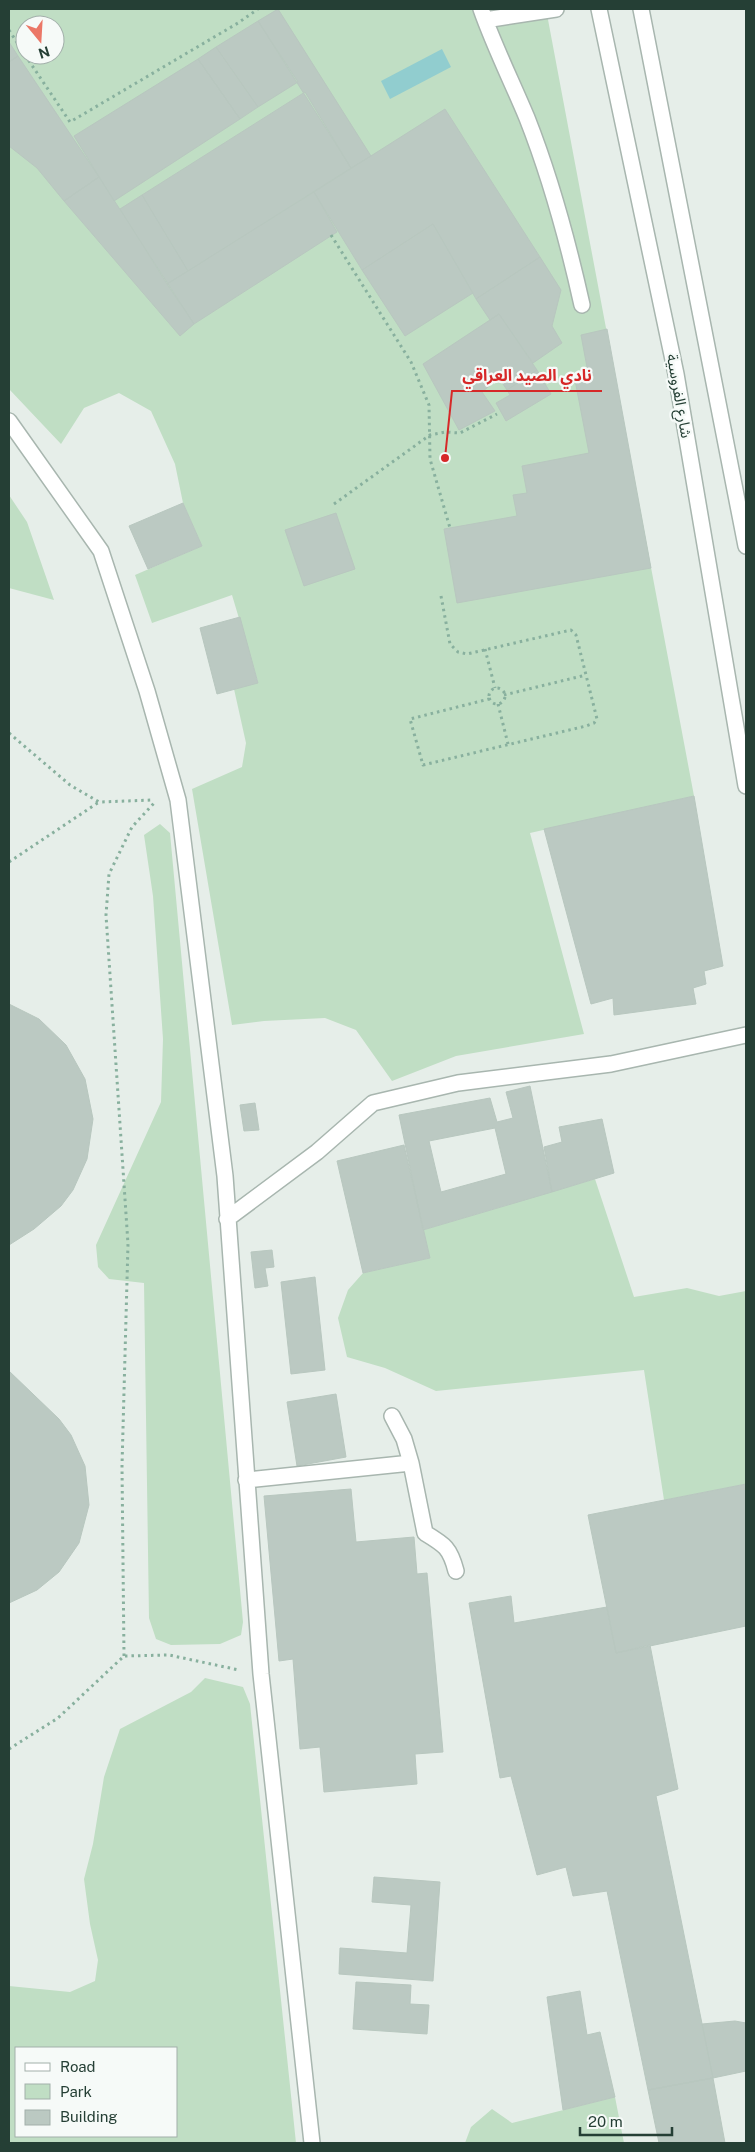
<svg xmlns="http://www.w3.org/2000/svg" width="755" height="2152" viewBox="0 0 755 2152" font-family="'Public Sans','Noto Sans Arabic',sans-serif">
	<rect width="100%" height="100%" fill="#e6eee9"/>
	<!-- green -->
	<path fill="#c0dec4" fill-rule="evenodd" d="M9 9H546L694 796 530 833 584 1034 456 1056 392 1081 356 1030 325 1018 264 1021 232 1025 192 789 242 767 246 743 234 689 258 682 232 595 152 623 135 575 202 546 183 503 175 464 151 411 119 393 84 408 61 444 9 389ZM25 25H55V55H25Z
		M9 495 27 522 54 600 9 588Z
		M160 824 170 833 243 1622 241 1635 220 1644 171 1645 156 1639 149 1618 144 1283 109 1279 98 1267 96 1245 161 1102 163 1039 153 896 144 835Z
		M595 1179 634 1297 687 1288 719 1296 746 1291V1484L664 1500 644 1370 436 1391 385 1368 347 1357 338 1318 348 1290 363 1273 430 1258 423 1230Z
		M205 1678 243 1687 250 1704 296 2143H9V1986L70 1992 95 1981 98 1960 90 1924 84 1879 93 1844 104 1777 120 1729 191 1692ZM16 2048H176V2136H16Z
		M615 2097 624 2143H465L471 2127 492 2109 512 2123Z"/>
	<!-- water -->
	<path fill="#91cdcf" d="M442 49 451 67 390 99 381 81Z"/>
	<!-- building -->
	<path fill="#bbc9c2" stroke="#b8c7bf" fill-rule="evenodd" d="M278 9 371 156 351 168 258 21Z
		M258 21 298 82 258 107 216 47Z
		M9 42 18 56 9 62Z
		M216 47 258 107 240 119 198 59Z
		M18 56 99 177 64 201 37 168 9 146V62Z
		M198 59 240 119 114 201 74 136Z
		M305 92 351 168 188 271 142 195Z
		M445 109 540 257 476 299 433 224 362 270 314 192Z
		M99 177 194 324 180 336 64 201Z
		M314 192 337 232 194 324 167 284Z
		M142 195 188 271 167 284 120 209Z
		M433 224 473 293 405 336 362 270Z
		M540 257 561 290 552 326 562 343 533 363 499 314 490 320 476 299Z
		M499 314 537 370 507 390 499 378 482 392 495 411 459 430 423 364Z
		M607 329 651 568 457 603 444 529 517 516 513 495 527 493 522 466 589 453 575 380 589 378 581 335Z
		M537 370 551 394 506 421 496 403 510 395 507 390Z
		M183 503 202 546 148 569 129 526Z
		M336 513 355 569 304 586 285 530Z
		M240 617 258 683 217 694 200 628Z
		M694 796 723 966 704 971 706 984 693 988 696 1004 614 1015 613 998 591 1004 544 829Z
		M9 1004 39 1019 66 1045 85 1079 93 1119 87 1159 73 1190 61 1206 34 1229 9 1245Z
		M530 1086 552 1192 423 1230 399 1115 490 1098 497 1122 513 1118 506 1092ZM495 1128 506 1174 441 1192 429 1141Z
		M255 1103 259 1130 244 1131 240 1105Z
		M602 1119 614 1173 552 1192 544 1147 562 1142 559 1127Z
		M404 1145 430 1258 363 1273 337 1161Z
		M272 1250 274 1267 265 1268 268 1286 255 1288 251 1252Z
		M315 1277 325 1370 291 1374 281 1282Z
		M9 1371 59 1419 71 1435 85 1466 89 1505 79 1543 59 1572 37 1590 9 1603Z
		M336 1394 346 1457 297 1466 287 1402Z
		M746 1484V1626L616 1653 588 1515Z
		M351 1489 356 1542 414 1537 417 1574 427 1573 443 1752 415 1754 417 1784 324 1792 320 1747 300 1749 293 1659 279 1661 264 1496Z
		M511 1596 514 1623 607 1607 616 1653 650 1645 678 1789 656 1796 713 2078 648 2090 607 1891 573 1896 566 1867 537 1875 511 1776 500 1778 469 1603Z
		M374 1877 440 1882 433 1981 339 1974 340 1948 407 1953 411 1905 372 1902Z
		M356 1982 411 1985 410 2004 429 2005 427 2034 353 2029Z
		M580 1991 587 2035 600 2032 615 2097 563 2110 547 1997Z
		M735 2021 746 2023V2071L713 2078 702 2024Z
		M713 2078 725 2143H659L648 2090Z"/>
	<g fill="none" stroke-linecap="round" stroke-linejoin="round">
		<defs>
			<path id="minor" d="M481 9C494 46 512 82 527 118 551 179 568 242 582 305
				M599 9 676 374 746 786
				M641 9 746 546
				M485 20 556 9
				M9 421 101 551 147 691 178 800 225 1176 261 1674 312 2143
				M227 1219 317 1152 373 1103 458 1083 611 1064 746 1035
				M392 1416 404 1439 411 1463
				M246 1480 411 1463 425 1533C445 1545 450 1548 456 1571"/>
		</defs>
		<!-- minor casing -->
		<use href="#minor" stroke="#a8b6af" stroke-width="18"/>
		<!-- path -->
		<path stroke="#88b09e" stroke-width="3" stroke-dasharray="2.5 4" stroke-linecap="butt" d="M9 30 25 55
			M25 55 70 122 238 23 258 9
			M331 235 411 362 429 405 430 459 450 528
			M334 504 430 435 445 432 460 433 497 414
			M441 596 450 644 458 652 467 654 571 630 576 635 597 719 594 723 586 726 423 765 410 719 489 699
			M485 649 495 688
			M489 696a8 8 0 1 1 16 0a8 8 0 1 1-16 0Z
			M504 695 586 675
			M498 704 508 744
			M9 733 70 785 99 802 153 800
			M9 862 99 802
			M124 1656 122 1466 128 1244 106 915 109 874 132 827 155 802
			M9 1749 58 1718 124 1656 169 1655 239 1670"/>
		<!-- minor -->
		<use href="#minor" stroke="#fff" stroke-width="15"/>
	</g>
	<g text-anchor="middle" stroke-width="4.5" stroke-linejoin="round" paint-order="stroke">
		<!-- street labels -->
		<g font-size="15" fill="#253f35" stroke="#f6faf8">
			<text transform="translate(679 396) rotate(80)" y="5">شارع الفروسية</text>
		</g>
	</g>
	<!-- callouts -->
	<path fill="none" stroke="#d62828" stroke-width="2" d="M445 458L452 391H602"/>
	<circle fill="#d62828" stroke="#f6faf8" stroke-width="2" cx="445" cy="458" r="5"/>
	<g font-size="16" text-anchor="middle" font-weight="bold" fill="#d62828" stroke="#f6faf8" stroke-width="4.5" stroke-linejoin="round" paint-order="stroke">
		<text x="527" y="381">نادي الصيد العراقي</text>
	</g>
	<!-- border -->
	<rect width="755" height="2152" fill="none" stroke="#253f35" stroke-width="20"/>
	<!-- legend -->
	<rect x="15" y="2047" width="162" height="90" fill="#f6faf8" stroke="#a2afaa"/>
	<rect x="25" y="2063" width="25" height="8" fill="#ffffff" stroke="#a2afaa"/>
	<text x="60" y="2072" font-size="15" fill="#253f35">Road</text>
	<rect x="25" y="2084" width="25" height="15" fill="#c0dec4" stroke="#a2afaa"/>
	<text x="60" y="2097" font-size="15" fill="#253f35">Park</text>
	<rect x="25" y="2110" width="25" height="15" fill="#bbc9c2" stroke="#a2afaa"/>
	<text x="60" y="2122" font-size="15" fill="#253f35">Building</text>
	<!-- north arrow -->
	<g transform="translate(40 40) rotate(162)"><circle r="24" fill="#f6faf8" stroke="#a2afaa"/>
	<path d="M0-4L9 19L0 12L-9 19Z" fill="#eb7767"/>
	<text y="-8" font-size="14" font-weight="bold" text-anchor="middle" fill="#253f35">N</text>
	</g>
	<!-- scale -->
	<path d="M580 2127v8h92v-8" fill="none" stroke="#253f35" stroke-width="2.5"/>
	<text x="588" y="2127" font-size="15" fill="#253f35" stroke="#f6faf8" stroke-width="4" paint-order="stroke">20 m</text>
</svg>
